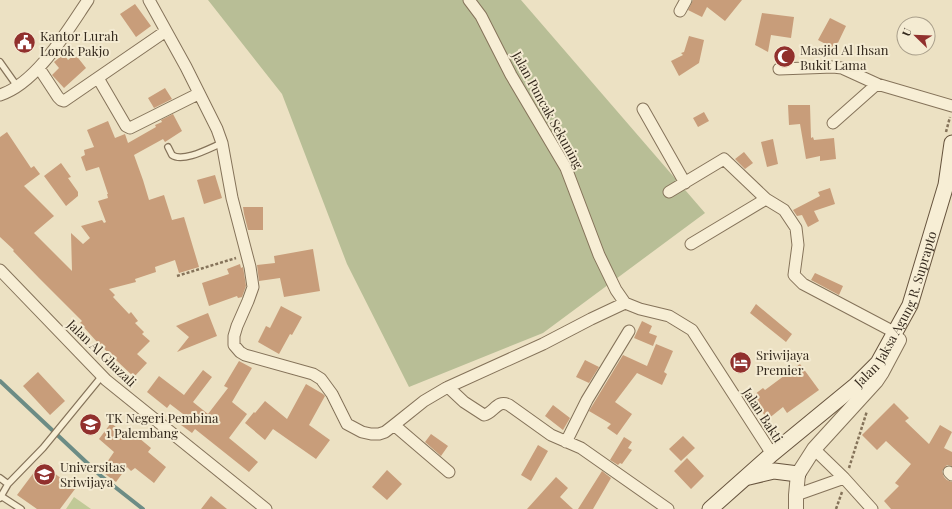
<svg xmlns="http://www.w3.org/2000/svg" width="952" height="509" viewBox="0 0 952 509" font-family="'Playfair Display',serif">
	<rect width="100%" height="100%" fill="#ece1c3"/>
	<!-- green -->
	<path fill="#c1c997" d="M74 497 91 509H66Z"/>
	<!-- cemetery -->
	<path fill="#b8be96" d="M208 0H521L705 213 543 333 409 387 347 264 282 94Z"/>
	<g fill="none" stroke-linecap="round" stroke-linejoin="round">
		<!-- stream -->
		<path stroke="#6c8c85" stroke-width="4" d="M0 381 101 476 143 509"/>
	</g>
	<!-- building -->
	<path fill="#c89d7a" d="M693 0H742L725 21 707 7 702 17 688 10Z
		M135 4 151 26 136 37 120 14Z
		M762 13 794 17 791 38 771 35 768 52 755 45Z
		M830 18 846 26 835 49 818 40Z
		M689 36 704 40 699 63 679 76 671 61 683 55 681 53 684 52Z
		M64 54 68 60 75 54 86 68 64 88 52 75 59 68 54 62Z
		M165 88 172 99 154 108 148 98Z
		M788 105H810L811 138 813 137 814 140 834 138 836 159 820 161V156L806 159 800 124 789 125Z
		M704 112 709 121 698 127 693 118Z
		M173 114 182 131 165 142 163 139 134 155 143 180 149 200 164 195 172 220 184 217 199 267 179 273 175 260 155 267 156 272 135 279 136 282 109 289 115 295 113 297 129 314 131 312 138 321 135 323 144 332 142 334 150 341 137 354 147 363 134 377 98 343 80 323 82 321 39 278 13 251 14 250 0 237V137L7 132 31 168 34 166 40 174 24 186 54 216 34 233 72 271 71 233 83 244 90 238 81 226 102 220 104 223 106 222 98 201 108 198 107 194H108L99 167 86 171 81 157 85 155 84 150 94 147 87 130 108 121 115 138 125 134 128 143 156 127 155 125 162 122 161 120Z
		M773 139 778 164 767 167 761 142Z
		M744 152 753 163 745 169 735 159Z
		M61 163 71 177 68 178 78 192V196L66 206 44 176Z
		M215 175 222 198 204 204 197 180Z
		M830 188 835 204 814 211 819 221 808 227 802 215 797 216 793 210 820 196 818 192Z
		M243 207H263V230H248L244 214Z
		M313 249 320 291 284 297 280 278 259 281 257 265 275 263 274 256Z
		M240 264 241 268 243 267 246 286 242 297 238 298 237 296 209 306 202 283 229 274 227 269Z
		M815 273 843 286 839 295 811 280Z
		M756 304 792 334 786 342 750 313Z
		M281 306 302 317 292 335 290 334 279 354 258 342 266 326 270 328Z
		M208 313 217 336 177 352 189 337 176 326Z
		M642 321 652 326 649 333 657 336 653 346 634 338Z
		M656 344 673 351 664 372 667 374 662 385 637 373 615 402 632 414 617 435 607 428 611 424 589 411 623 355 647 366Z
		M585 360 599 367 589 383 576 377Z
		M239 361 252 368 232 402 247 414 229 438 258 462 249 472 195 429 192 433 181 425 187 417 170 404 167 408 147 392 159 376 184 395 203 370 212 377 193 402 208 414 228 388 224 386Z
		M800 364 819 390 787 413 783 407 768 419 750 398 763 388 765 390Z
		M38 372 65 401 50 415 23 386Z
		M306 384 323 394 325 396 309 425 330 440 316 459 273 429 265 440 245 423 254 412 255 413 265 401 287 419Z
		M894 403 909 418 905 421 929 444 940 425 952 432 944 448 952 452V466L947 465 942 471 944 477 947 480 952 482V509H891L884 501 899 486 895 483 911 464 886 441 877 450 862 435Z
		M553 405 570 418 563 430 545 416Z
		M111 423 129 438 133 433 151 448 148 452 166 467 154 483 135 468 131 471 127 467 116 482 101 471 114 452 99 439Z
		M431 434 448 446 441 456 425 442Z
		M683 436 695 448 681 461 669 449Z
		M624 437 632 442 628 448 632 450 622 464 620 463 618 465 610 460Z
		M538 445 548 451 531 481 521 475Z
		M687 458 704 476 691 489 674 471Z
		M41 463 75 489 60 509H37L17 495Z
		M387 470 402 484 387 500 372 487Z
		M602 471 611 478 593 509H578Z
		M556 477 568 488 560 497 573 509H527Z
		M211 496 227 509H201Z"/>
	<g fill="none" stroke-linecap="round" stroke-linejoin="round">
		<defs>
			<path id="service" d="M0 62 17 86
				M168 147 172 155C183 163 210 148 222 143
				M0 478 8 484
				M1 496 21 509
				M0 498 8 484 43 448 102 376"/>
			<path id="minor" d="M149 0 186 67 217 129 222 143 232 198 250 267 253 287 248 301 237 326 234 336V345L240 352 245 355 313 374 321 379 332 394 347 424 362 432 371 434H379L385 432 394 425 424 401 446 388 543 344 591 319 625 303 640 309 669 316 692 330 772 454
				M469 0 481 16 511 75 566 168 599 255 616 290 625 303
				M680 11 686 0
				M39 68 58 97 61 100 64 101 166 31
				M779 69 833 67 842 68 877 84 952 106
				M98 78 126 126 130 128 198 94
				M0 95C37 83 67 31 88 0
				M643 109 685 183
				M833 123 877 84
				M669 192 724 159 766 199 784 210 796 228 798 245 794 275 803 284 894 332
				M691 244 766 199
				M0 270 106 380 266 509
				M448 387 464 402 484 415C494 413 497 399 509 405L551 435 581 448 668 509
				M394 425 449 472
				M566 442 587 400 629 331
				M814 449 844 478 872 509
				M949 472 952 475
				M796 495 844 478"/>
			<path id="tertiary" d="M796 509V495L798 474 814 449 876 381 882 372 899 340"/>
			<g id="secondary">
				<path d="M749 477 774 471 798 474"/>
				<path id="s1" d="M710 509 772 454 856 385 878 363 910 305 946 185 952 143"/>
			</g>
		</defs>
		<!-- service casing -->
		<use href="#service" stroke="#85735a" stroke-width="8"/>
		<!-- minor casing -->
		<use href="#minor" stroke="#85735a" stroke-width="13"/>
		<!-- tertiary casing -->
		<use href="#tertiary" stroke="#85735a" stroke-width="16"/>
		<!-- secondary casing -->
		<use href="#secondary" stroke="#67543e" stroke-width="17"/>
		<!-- path -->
		<path stroke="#85735a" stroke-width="2.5" stroke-dasharray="3 2" stroke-linecap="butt" d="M946 132 950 117
			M177 276 236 258
			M849 468 867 411
			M836 509 842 492"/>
		<!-- service -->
		<use href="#service" stroke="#f7eed5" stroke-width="5.5"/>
		<!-- minor -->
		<use href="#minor" stroke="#f7eed5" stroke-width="11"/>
		<!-- tertiary -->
		<use href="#tertiary" stroke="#f7eed5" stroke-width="14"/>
		<!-- secondary -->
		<use href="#secondary" stroke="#f7eed5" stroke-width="15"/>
	</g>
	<!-- icons -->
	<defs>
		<symbol id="civic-disc" viewBox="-11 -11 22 22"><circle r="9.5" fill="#91302d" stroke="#f4ebd2"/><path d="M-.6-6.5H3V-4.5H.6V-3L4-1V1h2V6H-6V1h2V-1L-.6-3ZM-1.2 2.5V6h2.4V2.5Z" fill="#fff"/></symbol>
		<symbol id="mosque-disc" viewBox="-11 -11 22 22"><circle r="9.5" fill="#91302d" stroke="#f4ebd2"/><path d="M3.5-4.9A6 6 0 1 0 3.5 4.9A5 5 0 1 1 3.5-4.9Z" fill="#fff"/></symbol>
		<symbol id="hotel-disc" viewBox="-11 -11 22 22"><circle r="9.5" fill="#91302d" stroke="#f4ebd2"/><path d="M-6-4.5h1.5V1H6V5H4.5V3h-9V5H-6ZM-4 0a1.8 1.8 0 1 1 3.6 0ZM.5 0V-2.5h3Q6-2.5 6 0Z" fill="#fff"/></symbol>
		<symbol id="school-disc" viewBox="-11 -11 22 22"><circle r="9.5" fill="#91302d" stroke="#f4ebd2"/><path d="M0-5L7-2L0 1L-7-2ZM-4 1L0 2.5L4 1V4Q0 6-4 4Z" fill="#fff"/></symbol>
		<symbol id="university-disc" viewBox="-11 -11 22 22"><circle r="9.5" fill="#91302d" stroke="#f4ebd2"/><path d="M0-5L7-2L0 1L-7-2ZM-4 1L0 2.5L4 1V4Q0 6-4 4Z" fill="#fff"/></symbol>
	</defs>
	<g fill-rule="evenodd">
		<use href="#civic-disc" x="12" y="30" width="25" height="25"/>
		<use href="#mosque-disc" x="772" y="44" width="25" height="25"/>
		<use href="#hotel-disc" x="728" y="350" width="25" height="25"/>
		<use href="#school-disc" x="78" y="412" width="25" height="25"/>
		<use href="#university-disc" x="32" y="462" width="25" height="25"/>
	</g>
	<g text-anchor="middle" stroke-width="4" stroke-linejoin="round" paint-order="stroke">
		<!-- poi labels -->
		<g font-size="13" fill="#352a1e" stroke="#f4ebd2" text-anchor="start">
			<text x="40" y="41">Kantor Lurah<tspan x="40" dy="15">Lorok Pakjo</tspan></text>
			<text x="800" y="55">Masjid Al Ihsan<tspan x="800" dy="15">Bukit Lama</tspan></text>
			<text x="756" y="360">Sriwijaya<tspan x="756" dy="15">Premier</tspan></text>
			<text x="106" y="423">TK Negeri Pembina<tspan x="106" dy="15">1 Palembang</tspan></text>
			<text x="60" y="472">Universitas<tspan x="60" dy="15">Sriwijaya</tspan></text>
		</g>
		<!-- street labels -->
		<g font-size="13" fill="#352a1e" stroke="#f4ebd2">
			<text transform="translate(548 110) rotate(61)" y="5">Jalan Puncak Sekuning</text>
			<text dy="5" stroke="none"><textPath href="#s1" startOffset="279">Jalan Jaksa Agung R. Suprapto</textPath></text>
			<text transform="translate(102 353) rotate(44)" y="5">Jalan Al Ghazali</text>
			<text transform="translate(763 415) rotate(57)" y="5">Jalan Bakti</text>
		</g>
	</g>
	<!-- north arrow -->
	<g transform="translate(916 36) rotate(293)"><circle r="19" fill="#f4ebd2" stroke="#a89e8a"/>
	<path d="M0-3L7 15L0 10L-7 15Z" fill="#91302d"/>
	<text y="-6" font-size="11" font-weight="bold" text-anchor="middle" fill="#352a1e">U</text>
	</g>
</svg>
